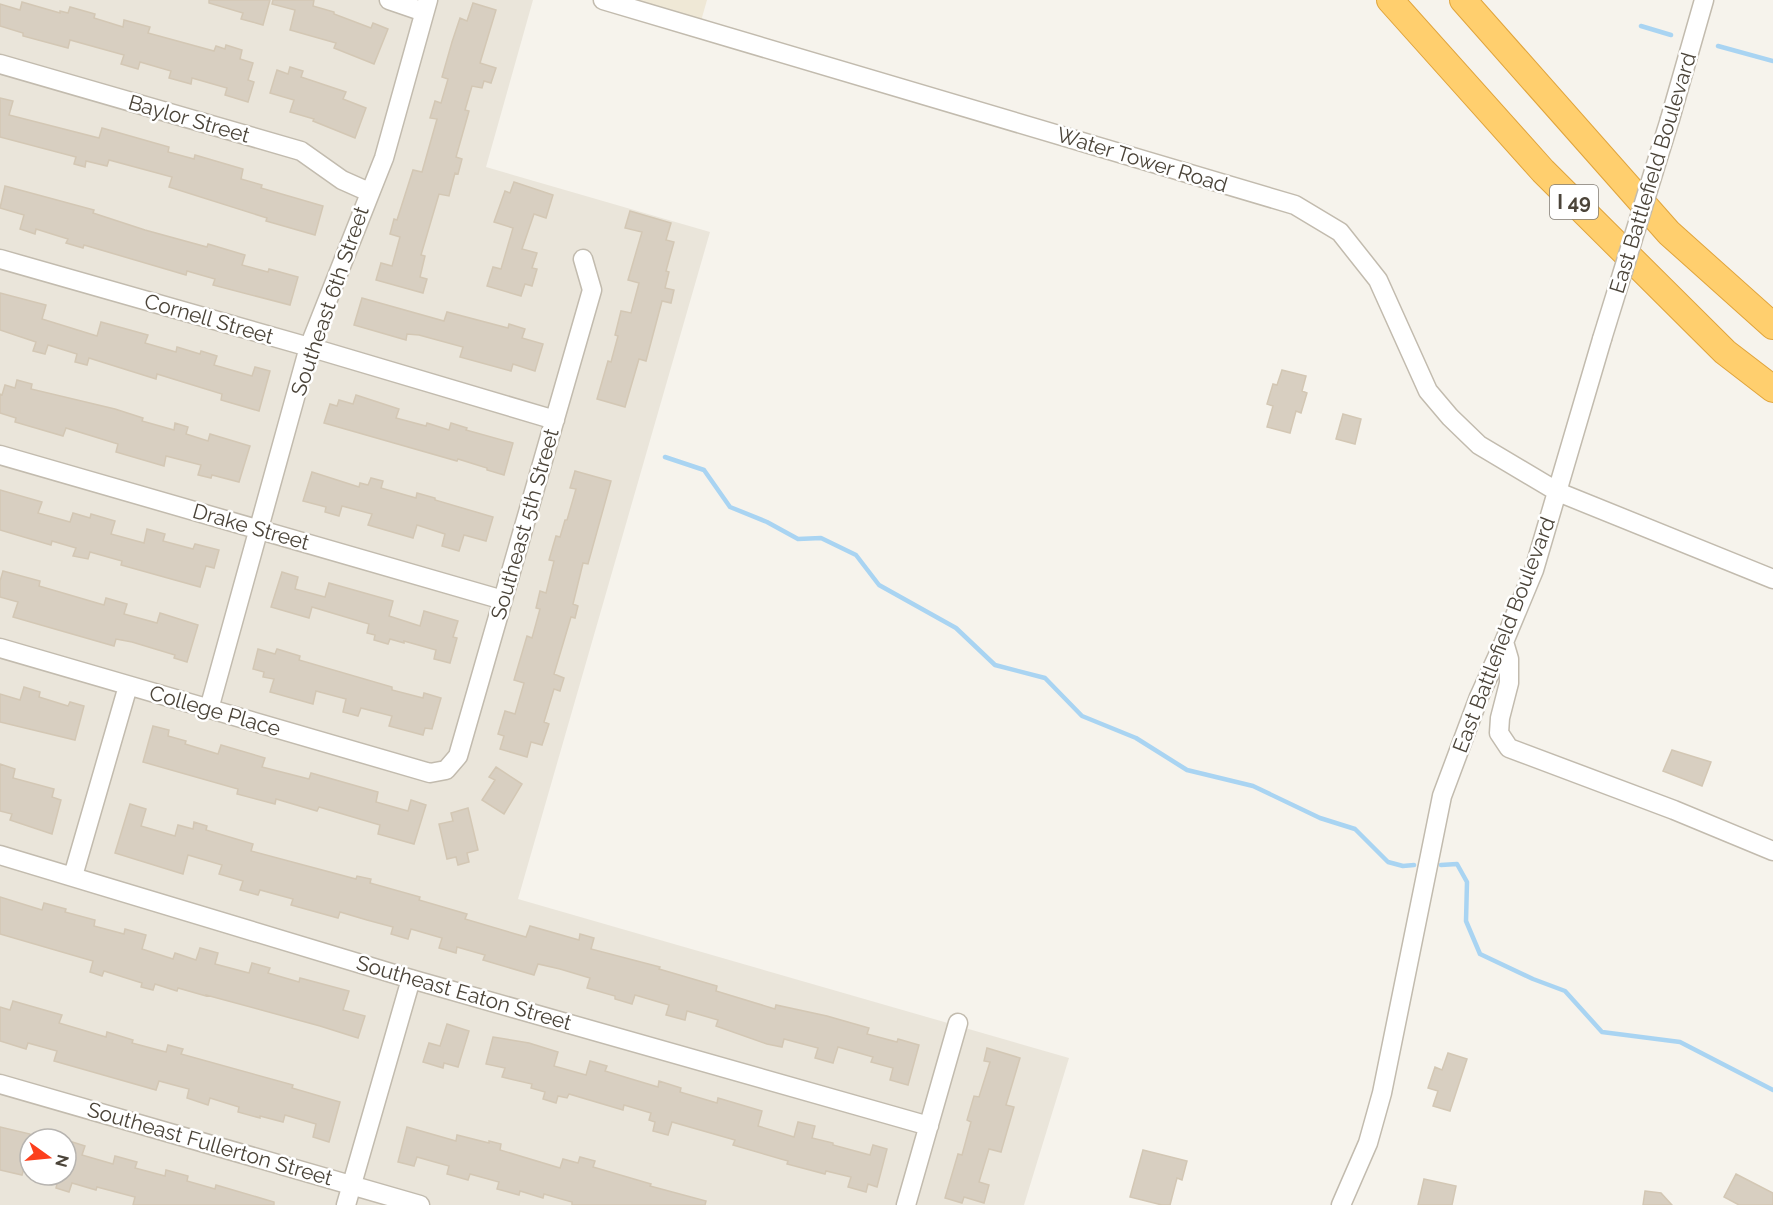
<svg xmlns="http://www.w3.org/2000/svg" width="1773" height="1205" viewBox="0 0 1773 1205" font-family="Raleway,sans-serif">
	<rect width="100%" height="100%" fill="#f6f3ec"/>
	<!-- residential -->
	<path fill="#eae5da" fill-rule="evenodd" d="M0 0H533L486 167 710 232 518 899 1069 1058 1024 1205H0ZM30 1139H66V1175H30Z"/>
	<!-- education -->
	<path fill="#efe8d6" d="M632 0H707L701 21Z"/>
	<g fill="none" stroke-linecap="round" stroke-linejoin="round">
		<!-- stream -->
		<path stroke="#a9d4f2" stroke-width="4.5" d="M1641 26 1671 35
			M1718 46 1773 61
			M665 457 704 470 730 507 767 522 798 539 821 538 856 555 879 585 956 628 995 665 1045 678 1082 716 1136 738 1187 770 1253 786 1320 818 1355 829 1388 862 1403 866 1414 865
			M1441 865 1457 864 1467 882 1466 921 1480 954 1533 979 1565 991 1602 1032 1680 1042 1773 1090"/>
	</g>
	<!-- building -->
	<path fill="#d8cfc1" stroke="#d3c7b4" stroke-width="1.5" d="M209 0H270L263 25 241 19 243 13 209 3Z
		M273 0H314L313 6 334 12V14L371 28 373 23 388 29 374 64 334 48 336 43 290 30 295 10 272 4Z
		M22 2 60 13V11L68 13 70 7 95 14 94 18 123 27 124 20 150 27 148 33 214 51 216 46 225 49 226 45 242 50 240 59 253 63 248 80 254 82 248 102 225 95 227 88 192 78 191 84 169 78 171 71 140 62 138 69 121 64 124 55 70 40 68 48 23 36V33L0 26V4L20 10Z
		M473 3 496 10 480 63 496 68 491 83 484 81 482 88 472 86 465 110 469 111 456 157 462 159 458 174 455 173 449 196 439 194 421 255 425 256 420 277 427 279 423 293 376 280 381 263 392 266 400 237 390 234 394 219 397 220 413 170 422 172 437 119 430 118 435 101 441 103 448 79 442 77 452 42 460 18 467 21Z
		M290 67 303 71 301 77 346 92 343 99 366 108 355 138 313 121 314 119 290 112 294 100 270 93 277 70 288 74Z
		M0 98 13 101 9 115 99 138 102 128 169 147 168 152 194 159 195 155 243 169 241 179 262 185 261 188 323 206 315 235 266 221 267 218 169 187 172 177 109 160 107 166 86 161 85 167 74 164 76 157 0 137Z
		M514 182 553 195 546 218 534 214 522 249 537 253 532 268 537 269 532 286 525 284 521 296 487 286 493 267 501 269 513 228 494 222 505 191 510 193Z
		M5 186 94 210 93 213 145 230 207 247 208 244 245 255 242 265 268 272 269 269 298 277 290 305 213 285 215 279 187 271 186 275 84 245 83 248 66 243 68 239 36 229 35 234 20 229 24 215 0 208Z
		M630 211 671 223 666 240 674 242 666 271 669 272 665 288 674 290 671 303 662 301 646 361 639 359 625 407 597 399 608 361 611 362 618 336 615 335 621 311 631 313 639 283 628 280 642 232 625 228Z
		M0 293 46 305 42 319 97 336 101 322 148 335 145 343 176 352 177 347 200 354 201 351 217 356 214 365 252 376 255 367 270 371 259 411 221 400 222 394 157 374 156 379 89 358 87 365 75 362 77 354 48 345 45 354 33 351 36 342 0 330Z
		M362 298 444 321 447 312 508 328 509 324 525 329 522 338 543 344 535 371 513 364 511 371 460 357 463 347 419 335 407 334 406 340 354 325Z
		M1282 370 1306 376 1302 391 1307 393 1301 413 1296 411 1290 433 1267 427 1273 406 1267 404 1273 384 1277 385Z
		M17 380 32 384 31 389 115 409 143 418 142 421 174 430 175 423 188 427 186 434 208 441 210 434 250 446 239 482 212 475 211 478 198 475 201 465 166 456 164 466 116 452 118 444 66 428 63 436 15 422 16 418 0 413V394L2 395 5 385 15 388Z
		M356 395 399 409 396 418 426 426 427 423 449 430 451 423 467 428 466 430 513 443 504 475 487 470V468L458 459 457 461 324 423 330 404 337 406 339 400 353 404Z
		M1343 414 1361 419 1355 444 1336 439Z
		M575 471 611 481 588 564 583 563 573 604 578 606 575 618 571 617 554 674 564 678 560 691 554 689 544 722 549 724 542 745 531 742 527 757 500 749 504 736 498 734 505 711 515 714 524 683 514 680 527 636 532 638 540 609 536 608 540 591 546 593 554 561 549 560 556 536 560 537 565 520H567L576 489 570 488Z
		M312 472 359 487 360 483 368 485 371 478 383 481 381 488 416 498 417 493 435 498V500L493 517 486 541 464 535 459 551 442 546 445 534 417 525 413 538 368 525 372 514 342 506 339 516 325 512 326 507 303 501Z
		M0 490 42 502 38 513 70 522 73 513 90 518 91 514 115 521 111 534 144 543 147 529 165 534 163 541 193 549 195 544 219 550 214 568 206 566 200 587 121 565 122 561 90 552 88 559 73 556 76 548 52 541 51 545 0 530Z
		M3 571 40 581 39 586 104 605 106 598 127 604 124 614 157 623 160 613 198 625 187 662 174 658 175 655 132 642 116 639 114 646 13 617 18 602 0 597V581Z
		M282 572 298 577 295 589 325 597 329 583 393 601 389 616 420 626 424 611 458 621 453 637 457 638 450 663 434 659 436 650 404 641V643L390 639 388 644 374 640 375 635 367 633 369 624 312 607 309 618 271 607Z
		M258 649 275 654 277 649 300 656 299 660 392 687V690L423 698 424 693 441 698 432 729 425 728 423 735 389 726 392 716 361 708 358 716 343 712 346 699 316 691 313 704 270 692 274 679 263 677 264 672 253 669Z
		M24 687 40 692 39 697 68 706 70 702 84 706 75 740 0 722V694L20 700Z
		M153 726 169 730 168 736 186 741 185 744 218 754 221 745 265 758 262 767 309 779 311 773 378 792 376 802 408 811 411 800 426 805 414 844 378 834 380 825 319 807 317 811 276 799 275 804 237 794 238 789 143 762Z
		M1672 750 1711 762 1702 786 1663 771Z
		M0 764 15 769 13 778 54 789 52 797 61 800 52 834 10 820 12 814 0 811Z
		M496 767 522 784 504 814 482 800 495 780 489 777Z
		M130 804 146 809 141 826 175 836 178 825 193 829 194 822 207 826 206 830 253 844 251 851 356 879 357 876 371 879 370 883 420 897 419 900 467 914 465 919 526 937 530 926 579 940 580 934 594 938 591 949 660 967 659 969 717 986 716 991 775 1009 776 1005 827 1016 869 1028 867 1034 897 1042 898 1039 919 1045 908 1085 890 1080 893 1068 871 1062 873 1057 838 1047 833 1063 815 1058 818 1048 784 1039 782 1047 767 1044 716 1026 718 1020 687 1011 685 1020 666 1015 669 1005 635 995 632 1004 615 999V996L587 988 590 978 560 969 538 964 534 975 483 960 485 955 457 947 456 953 439 948 442 938 411 929 408 939 391 934 393 927 367 920 340 912 338 918 291 905 293 899 260 890 258 895 240 890 243 881 219 874 222 865 188 855 183 874 115 853Z
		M468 808 478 850 467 853 469 862 458 865 456 857 447 859 439 824 453 821 451 813Z
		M0 897 42 910 44 903 66 909 65 912 95 920 94 926 124 934 125 929 146 935 142 949 173 959 175 953 196 960 200 948 218 953 215 964 249 973 252 963 270 968 268 973 299 982 300 978 349 991 343 1010 365 1016 358 1038 320 1026 206 995V996L178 988 177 991 155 984 153 990 141 987 142 983 104 971 102 976 90 972 93 961 0 934Z
		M13 1001 62 1015 59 1023 106 1037 107 1032 133 1040 132 1043 166 1052 168 1045 183 1049 181 1054 293 1085 292 1088 340 1102 329 1142 313 1137 316 1124 285 1115 283 1122 260 1116V1118L238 1112 239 1107 210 1098 208 1105 187 1098 189 1089 159 1081 156 1090 54 1061 57 1051 28 1043 26 1049 0 1041V1007L10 1010Z
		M447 1024 469 1031 458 1067 444 1063 443 1068 423 1062 429 1043 440 1046Z
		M493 1037 529 1043 558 1052 554 1066 586 1075 590 1061 607 1066 605 1071 638 1081 658 1087 659 1081 681 1088 680 1092 717 1103 718 1098 762 1111 758 1126 794 1137 798 1122 815 1126 812 1138 833 1143V1145L870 1155 873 1145 887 1149 877 1187 868 1184 866 1192 848 1187 851 1177 826 1171 825 1174 787 1164 788 1161 733 1145 735 1140 672 1122 668 1135 653 1131 655 1122 649 1120 651 1113 624 1105 623 1110 569 1094 567 1098 558 1096 556 1103 543 1099 545 1092 531 1088 532 1084 502 1077 505 1068 486 1064Z
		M987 1048 1020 1058 1006 1105 1014 1107 1001 1152 989 1149 979 1182 989 1185 984 1203 964 1197 962 1203 945 1198 958 1154 962 1155 971 1122 967 1120 974 1096 979 1097 990 1062 984 1061Z
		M1448 1053 1467 1059 1450 1111 1433 1106 1438 1091 1428 1088 1435 1067 1442 1070Z
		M0 1127 30 1134V1170L24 1168 22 1175 0 1170Z
		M407 1127 456 1141 457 1135 489 1143V1141L501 1144 500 1150 560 1168 563 1159 578 1163 580 1157 595 1161 593 1167 651 1184 650 1186 706 1201 705 1205H572V1202L544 1194 543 1198 520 1191 519 1195 497 1189 499 1182 470 1174 468 1180 447 1174 449 1166 417 1157 414 1166 398 1162Z
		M66 1140 85 1146 82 1155 113 1164 115 1156 137 1162 135 1168 165 1176 166 1170 188 1176 187 1181 215 1189 216 1185 274 1202V1205H133L135 1197 97 1187 96 1190 72 1183 69 1192 56 1188 59 1175H66Z
		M1143 1150 1187 1161 1182 1180 1177 1178 1170 1205H1162L1130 1197Z
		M1736 1174 1773 1193V1205H1739L1724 1197Z
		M1424 1179 1456 1186 1452 1205H1418Z
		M1645 1191 1661 1193 1672 1205H1643Z"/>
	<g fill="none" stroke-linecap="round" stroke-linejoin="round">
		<defs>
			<path id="minor" d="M389 0 424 12
				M603 0 1295 205 1340 232 1378 280 1428 391 1450 417 1479 445 1558 492 1773 579
				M0 64 301 151 342 180 369 192
				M1670 119 1704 0
				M0 259 309 347 555 420
				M0 455 503 600
				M1504 642 1509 659V683L1500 718 1499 733 1509 748 1674 810 1773 851
				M0 648 430 773 446 770 458 756 592 290 583 259
				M209 709 309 347 384 158 428 0
				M0 855 411 979 929 1126
				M73 876 128 686
				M0 1084 420 1205
				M346 1205 411 979
				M906 1205 958 1023
				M1341 1205 1368 1143 1382 1093 1442 796 1479 697 1504 642 1534 570 1602 339"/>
			<path id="highway" d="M1390 0 1543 171 1725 352 1773 389
				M1463 0 1669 233 1773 326"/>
		</defs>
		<!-- minor casing -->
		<use href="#minor" stroke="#c2bbae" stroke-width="21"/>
		<!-- highway casing -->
		<use href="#highway" stroke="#e0a43c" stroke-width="28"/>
		<!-- minor -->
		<use href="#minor" stroke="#fff" stroke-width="18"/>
		<!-- highway -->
		<use href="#highway" stroke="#ffcf6e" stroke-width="26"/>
		<defs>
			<path id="minor-bridge" d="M1602 339 1670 119"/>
		</defs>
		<!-- minor-bridge casing -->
		<use href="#minor-bridge" stroke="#c2bbae" stroke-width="21" stroke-linecap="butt"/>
		<!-- minor-bridge -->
		<use href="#minor-bridge" stroke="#fff" stroke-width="18"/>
	</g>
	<g text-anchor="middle" stroke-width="5" stroke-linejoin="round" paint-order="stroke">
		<!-- shield labels -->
		<rect fill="#fff" stroke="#817c74" stroke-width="1.5" x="1550" y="185" width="48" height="34" rx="4.5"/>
		<g font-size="20" font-weight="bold" fill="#4b4439">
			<text x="1574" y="209">I 49</text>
		</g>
		<!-- street labels -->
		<g font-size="21" fill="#4b4439" stroke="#fff">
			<text transform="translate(189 119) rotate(16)" y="7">Baylor Street</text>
			<text transform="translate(1142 160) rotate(17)" y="7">Water Tower Road</text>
			<text transform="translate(1653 173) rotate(-73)" y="7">East Battlefield Boulevard</text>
			<text transform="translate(330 301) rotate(-71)" y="7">Southeast 6th Street</text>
			<text transform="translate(209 319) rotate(16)" y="7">Cornell Street</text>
			<text transform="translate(525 524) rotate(-74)" y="7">Southeast 5th Street</text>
			<text transform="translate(251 527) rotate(16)" y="7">Drake Street</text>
			<text transform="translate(1504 635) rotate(-69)" y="7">East Battlefield Boulevard</text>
			<text transform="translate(215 711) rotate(16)" y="7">College Place</text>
			<text transform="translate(464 993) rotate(16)" y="7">Southeast Eaton Street</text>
			<text transform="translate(210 1144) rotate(16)" y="7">Southeast Fullerton Street</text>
		</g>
	</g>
	<!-- north arrow -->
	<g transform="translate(48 1157) rotate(105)"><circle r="28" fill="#ffffff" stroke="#b7b4b0" stroke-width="1.5"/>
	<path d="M0-4.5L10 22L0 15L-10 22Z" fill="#fc3f1d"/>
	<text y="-9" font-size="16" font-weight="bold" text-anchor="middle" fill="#4b4439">N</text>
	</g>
</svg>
